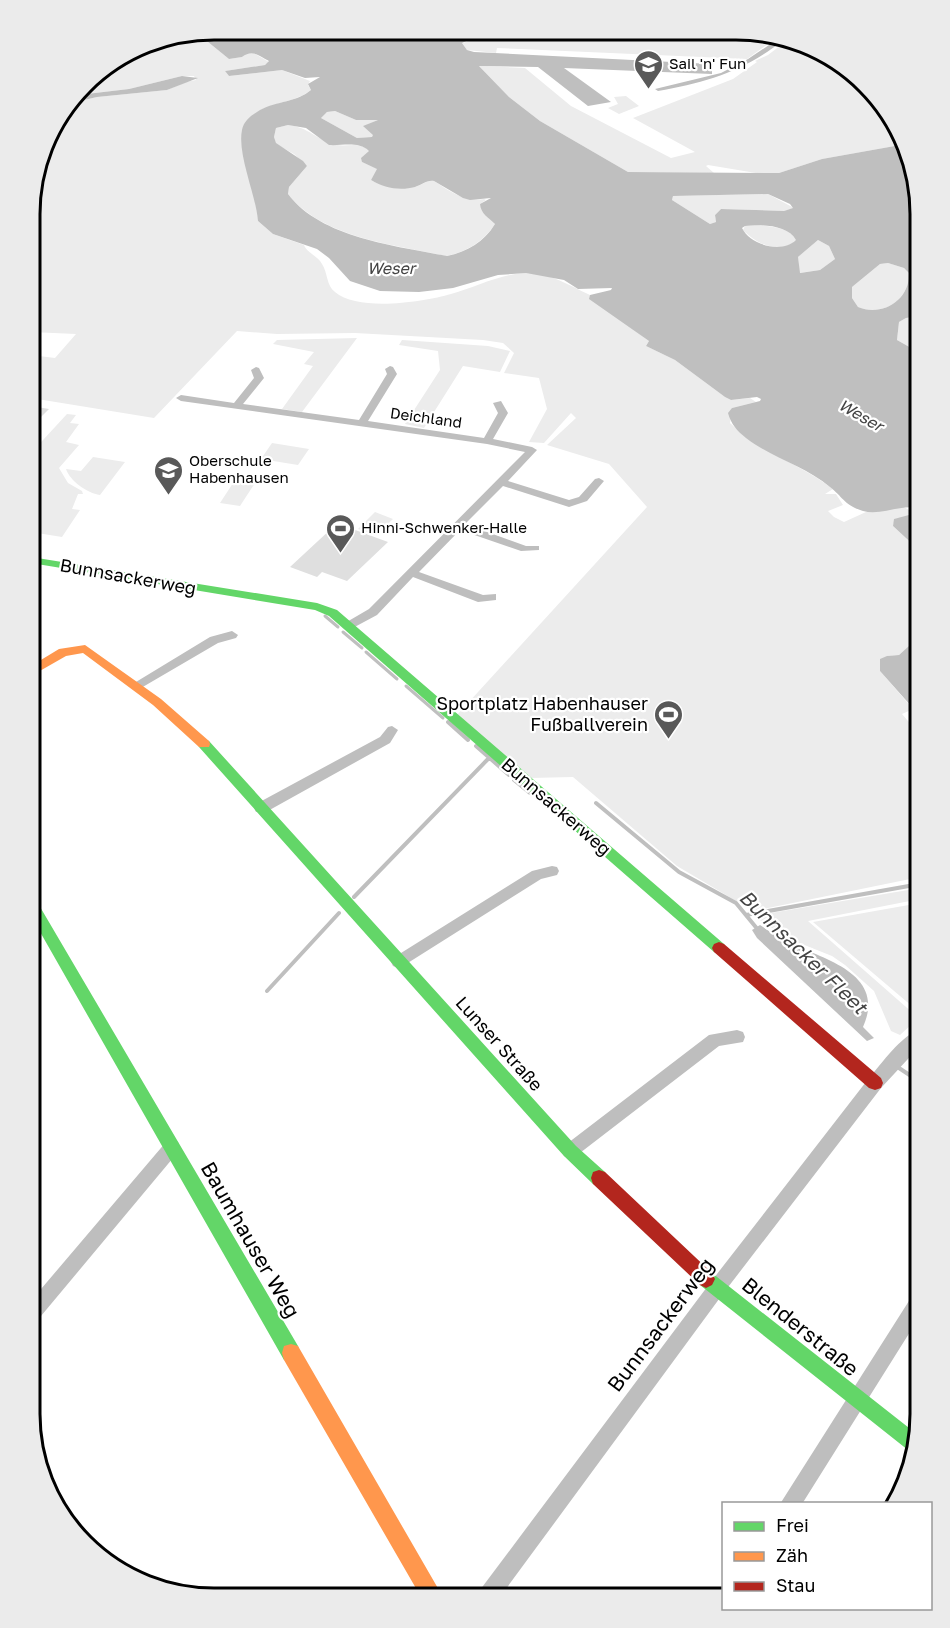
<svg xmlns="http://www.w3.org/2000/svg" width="950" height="1628" viewBox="0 0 950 1628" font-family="'Golos Text',sans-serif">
	<rect width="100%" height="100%" fill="#fff"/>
	<!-- green -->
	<path fill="#ececec" d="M512 31 760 32 775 39 747 59 497 48 496 53 467 50 462 43Z
		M197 33 229 59 242 57 247 53 252 52 269 62 265 65 225 71 229 76 282 70 310 81 308 85 311 90C296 102 273 102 256 113L258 221 273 234 304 245C307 253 318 256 322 264 328 273 326 285 335 292 358 312 424 302 451 294 476 287 500 274 526 273 551 273 568 285 590 295V299L604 308 649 341 646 346 675 360 725 397 731 400 750 398 756 402 732 408 730 423C760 452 800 464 833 489L825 494H836L843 505 828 511 834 517 844 522 866 512 904 507 914 513V515L895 519 893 526 920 551V636L899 655 887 656 880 671 913 709 902 714 920 735V877L753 911 677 866 573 777 530 778 457 715 647 507 609 464 547 445 576 418 571 413 544 443 529 442 547 409 539 378 504 373 514 353 503 343 483 340 355 333 277 334 237 331 154 418 31 398V384L34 381 31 383V355L55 358 76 334 31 332 32 191 49 132 71 103 97 97 167 90 186 82 196 80 194 76H182L129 89 78 95 93 76 144 44Z
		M785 42 848 68 906 144 822 159 779 173 762 174 708 165 706 166 714 173 628 172 540 121 509 97 479 66 525 68 571 106 671 158 695 152 633 118 733 79 757 62 755 61 768 55Z
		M626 96 639 106 619 114 608 108 618 104 614 97Z
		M335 111 356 120H378L364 126 374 135 372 137 357 138 321 118 327 112Z
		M288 125C309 127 316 140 337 145 349 147 359 141 370 151L362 162 378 169 371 180C380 186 404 189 415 187 423 185 426 180 434 181 450 191 463 202 484 199L486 200 480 204 495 224C484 241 467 252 446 256 396 245 322 238 288 194L289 187 307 166 294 154 276 144 274 137 276 128Z
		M768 194 794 208 784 211 721 209 715 215 716 222 710 224 672 200 673 196Z
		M754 225C768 226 789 227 797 240 780 255 756 244 743 230L745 226Z
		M818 240 829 246 835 259 820 270 799 273 798 257Z
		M888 263 904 268 909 273C910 300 882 317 858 307L852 298V287L880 264Z
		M920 316V353L897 340 899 322 906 318Z
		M357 338 302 412 282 409 313 366 304 364 314 352 273 344 277 340Z
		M402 340 488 346 510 351 500 372 463 366 424 428 405 424 440 370 438 351 399 345Z
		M67 414 76 415 70 423 79 424 66 442 79 445 59 468 68 483 82 491 83 494H78L72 509 80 510 62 537 31 532V453Z
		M272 443 309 449 298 465 261 459Z
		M93 457 125 462 100 495C87 493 70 481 66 469L81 471Z
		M235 480 255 483 240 506 220 503Z
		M375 512 393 519 376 535 358 529Z
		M920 888V899L808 921 914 1014 912 1024 900 1035 891 1031 874 991 845 965 832 956 787 938 753 916Z
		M920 903V1013L813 922Z"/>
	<!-- water -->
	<path fill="#bfbfbf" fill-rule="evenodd" d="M214 30 491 31C482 37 472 38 462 43L467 50 474 52 712 64V74L564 68 611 102 588 106 538 67 479 66 509 97 540 121 628 172 779 173 822 159 906 144 920 214V299L916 307 920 308V316L906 318 899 322 897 340 920 353V511L918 508C900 504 881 516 863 511 844 505 843 497 830 487 805 466 772 458 746 438 737 431 731 424 728 413L732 408 760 401 761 399 757 397 731 400 725 397 675 360 646 346 649 341 589 299 590 295 611 290 612 288 578 289 564 280 526 273 498 275 453 288 419 292 380 291 350 281 329 258 317 249 273 234 258 221C256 195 237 154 242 130 244 120 252 115 260 110 277 101 297 102 311 90L308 84 320 77 305 78 282 70 229 76 225 71 265 65 269 61C258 55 252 49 242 57L229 59 197 33ZM335 111 356 120H378L363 126 373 135 372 137 357 138 321 118 327 112ZM288 125 306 128 329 145C342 146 359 141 369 151L361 158 362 162 377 169 371 180C384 188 400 191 415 187 422 185 426 180 434 181L463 198 470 200 491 198 480 204C481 214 488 217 495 224 484 242 467 252 447 256 396 246 321 238 288 194L289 187 307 166 303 161 276 143 274 137 276 128ZM768 194 790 204 793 208 784 211 721 209 715 215 716 222 710 224 672 200 673 196ZM745 226C761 224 788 225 796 240 782 254 750 245 742 228ZM818 240 829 246 835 259 820 270 800 273 798 257ZM888 263 904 268 909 273C910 300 882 317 858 307L852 298V287L880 264Z
		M182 76 198 78 167 90 97 97 71 103 78 95 129 89Z
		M920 512V551L893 526 894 519Z
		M920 636V716L880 671V659L887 656 899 655Z
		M760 925C766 929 773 934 779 938 813 957 889 969 863 1027L874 1038 867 1041 757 938 752 930Z"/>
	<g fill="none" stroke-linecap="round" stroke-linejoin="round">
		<!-- stream-far1 -->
		<path stroke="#bfbfbf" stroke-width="3" d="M325 616 338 627
			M343 632 362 648
			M366 652 397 679
			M406 686 443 718"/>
		<!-- stream -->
		<path stroke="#bfbfbf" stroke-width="4" d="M448 722 468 740
			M476 746 509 775
			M514 780 530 793
			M596 803 679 872 736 903 759 931
			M354 897 489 758
			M746 915 920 884
			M267 991 339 913
			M899 1068 920 1082"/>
	</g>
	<!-- building -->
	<path fill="#dfdfdf" d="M31 406 49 409 31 427Z
		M347 527 388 542 347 581 322 572 317 577 290 567 332 528 342 532Z"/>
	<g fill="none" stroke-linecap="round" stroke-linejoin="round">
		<!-- street -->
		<path fill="#bebebe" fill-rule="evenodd" d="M778 39 782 41C745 71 705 83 658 91L655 89 721 73 748 59Z
			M390 366 393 367 397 374 368 421 484 438 498 413 493 403 501 401 508 413 493 439 532 447 537 450 508 481 569 500 579 497 595 479 599 478 604 481 587 501 569 507 503 486 465 524 526 546H539V550L521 551 460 530 419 572 483 595 496 594V600L478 602 413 577 377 615 349 630 343 626 345 623 369 609 525 452 487 444 181 401 176 398 181 395 234 403 254 378 251 370 256 367 259 368 264 378 243 404 359 420 387 374 385 369Z
			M232 631 238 635 236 638 218 643 141 688H133L131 685 210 637Z
			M392 726 398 730 390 743 266 812H256L254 808 256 804 380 737 388 727Z
			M552 866 557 867 559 871 557 875 541 879 403 966 398 968 393 966 391 962 393 958 532 871Z
			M920 1029V1046L881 1088 722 1295 500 1597H477L480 1590 710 1283 869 1078C883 1062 900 1037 920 1029Z
			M737 1030 743 1032 745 1037 743 1042 719 1046 576 1156 570 1159 564 1156 562 1151 564 1146 709 1035Z
			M172 1139 178 1142 180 1147 178 1152 36 1322 30 1325V1302L166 1142Z
			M920 1290V1316L802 1504H780L914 1293Z"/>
		<!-- fast -->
		<path fill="#63d668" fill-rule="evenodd" d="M31 557 317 603 337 610 724 944 726 948 724 952 719 954 714 952 329 616 315 610 31 563Z
			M204 739 209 741 576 1146 605 1172 607 1178 605 1184 599 1186 593 1184 564 1156 199 747 198 744 199 741Z
			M31 898 36 900 298 1346 300 1353 298 1360 291 1362 284 1360 31 916Z
			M706 1270 712 1273 918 1435 913 1454 700 1285 697 1279 700 1273Z"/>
		<!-- slow -->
		<path fill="#ff974d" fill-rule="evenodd" d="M85 645 161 699 209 741 210 744 209 747H199L153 705 83 653 66 656 31 676V666L59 649Z
			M291 1344 298 1346 443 1597H421L284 1360 282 1353 284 1346Z"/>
		<!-- jam -->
		<path fill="#b3261e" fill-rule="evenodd" d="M719 942 724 944 881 1078 883 1083 881 1088 875 1090 869 1088 714 952 712 948 714 944Z
			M599 1170 605 1172 712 1273 715 1279 712 1285 706 1288 700 1285 593 1184 591 1178 593 1172Z"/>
	</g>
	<!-- icons -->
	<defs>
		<symbol id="school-pin" viewBox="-11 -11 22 30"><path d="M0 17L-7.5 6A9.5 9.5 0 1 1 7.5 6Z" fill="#595959" stroke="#fff"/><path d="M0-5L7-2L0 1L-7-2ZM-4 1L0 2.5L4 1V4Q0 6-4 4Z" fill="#fff"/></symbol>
		<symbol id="stadium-pin" viewBox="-11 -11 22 30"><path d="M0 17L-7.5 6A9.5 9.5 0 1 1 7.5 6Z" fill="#595959" stroke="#fff"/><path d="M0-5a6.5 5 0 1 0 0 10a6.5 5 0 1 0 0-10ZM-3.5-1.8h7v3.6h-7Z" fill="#fff"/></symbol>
	</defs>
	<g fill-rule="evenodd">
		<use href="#school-pin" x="632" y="48" width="33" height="45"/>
		<use href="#school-pin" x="152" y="454" width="33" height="45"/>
		<use href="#stadium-pin" x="324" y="512" width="33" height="45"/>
		<use href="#stadium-pin" x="652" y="698" width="33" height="45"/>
	</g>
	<g text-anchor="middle" stroke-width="4.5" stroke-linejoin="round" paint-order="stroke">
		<!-- far-poi labels -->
		<g font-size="15" fill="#000" stroke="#fff" text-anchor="start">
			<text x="669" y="69">Sail 'n' Fun</text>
			<text x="189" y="466">Oberschule<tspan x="189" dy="17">Habenhausen</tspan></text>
			<text x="361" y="533">Hinni-Schwenker-Halle</text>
		</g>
		<!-- far-street labels -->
		<g font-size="15" fill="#000" stroke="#fff">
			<text transform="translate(426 418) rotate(8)" y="5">Deichland</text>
		</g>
		<!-- far-water labels -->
		<g font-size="16" font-style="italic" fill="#444" stroke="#fff">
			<text x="391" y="274">Weser</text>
			<text transform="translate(861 415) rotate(30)" y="6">Weser</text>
		</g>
		<!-- street labels -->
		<g font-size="18" fill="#000" stroke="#fff">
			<text transform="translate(128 577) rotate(10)" y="6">Bunnsackerweg</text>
			<text transform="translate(556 807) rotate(41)" y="6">Bunnsackerweg</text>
			<text transform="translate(499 1044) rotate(48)" y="6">Lunser Straße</text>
		</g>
		<!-- poi labels -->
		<g font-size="18" fill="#000" stroke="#fff" text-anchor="end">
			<text x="648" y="710">Sportplatz Habenhauser<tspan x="648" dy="21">Fußballverein</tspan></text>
		</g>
		<!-- water labels -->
		<g font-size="20" font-style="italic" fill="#444" stroke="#fff">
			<text transform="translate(803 952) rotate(44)" y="7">Bunnsacker Fleet</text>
		</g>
		<!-- near-street labels -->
		<g font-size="21" fill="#000" stroke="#fff">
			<text transform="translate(250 1240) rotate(60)" y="7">Baumhauser Weg</text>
			<text transform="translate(661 1325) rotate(-53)" y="7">Bunnsackerweg</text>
			<text transform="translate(800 1327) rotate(39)" y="7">Blenderstraße</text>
		</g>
	</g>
	<!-- crop -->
	<path d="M0 0H950V1628H0ZM214 40H736A174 174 0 0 1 910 214V1414A174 174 0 0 1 736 1588H214A174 174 0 0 1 40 1414V214A174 174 0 0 1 214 40Z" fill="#ebebeb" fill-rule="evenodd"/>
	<path fill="none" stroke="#000" stroke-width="3" d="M214 40H736A174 174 0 0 1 910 214V1414A174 174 0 0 1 736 1588H214A174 174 0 0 1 40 1414V214A174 174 0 0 1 214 40Z"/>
	<!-- legend -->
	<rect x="722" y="1502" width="210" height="108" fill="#ffffff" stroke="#999999" stroke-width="1.5"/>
	<rect x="734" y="1522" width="30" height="9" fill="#63d668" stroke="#999999" stroke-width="1.5"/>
	<text x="776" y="1532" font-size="18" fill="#000000">Frei</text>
	<rect x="734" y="1552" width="30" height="9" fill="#ff974d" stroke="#999999" stroke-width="1.5"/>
	<text x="776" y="1562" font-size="18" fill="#000000">Zäh</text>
	<rect x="734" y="1582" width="30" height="9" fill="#b3261e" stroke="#999999" stroke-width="1.5"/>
	<text x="776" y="1592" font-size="18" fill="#000000">Stau</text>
</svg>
